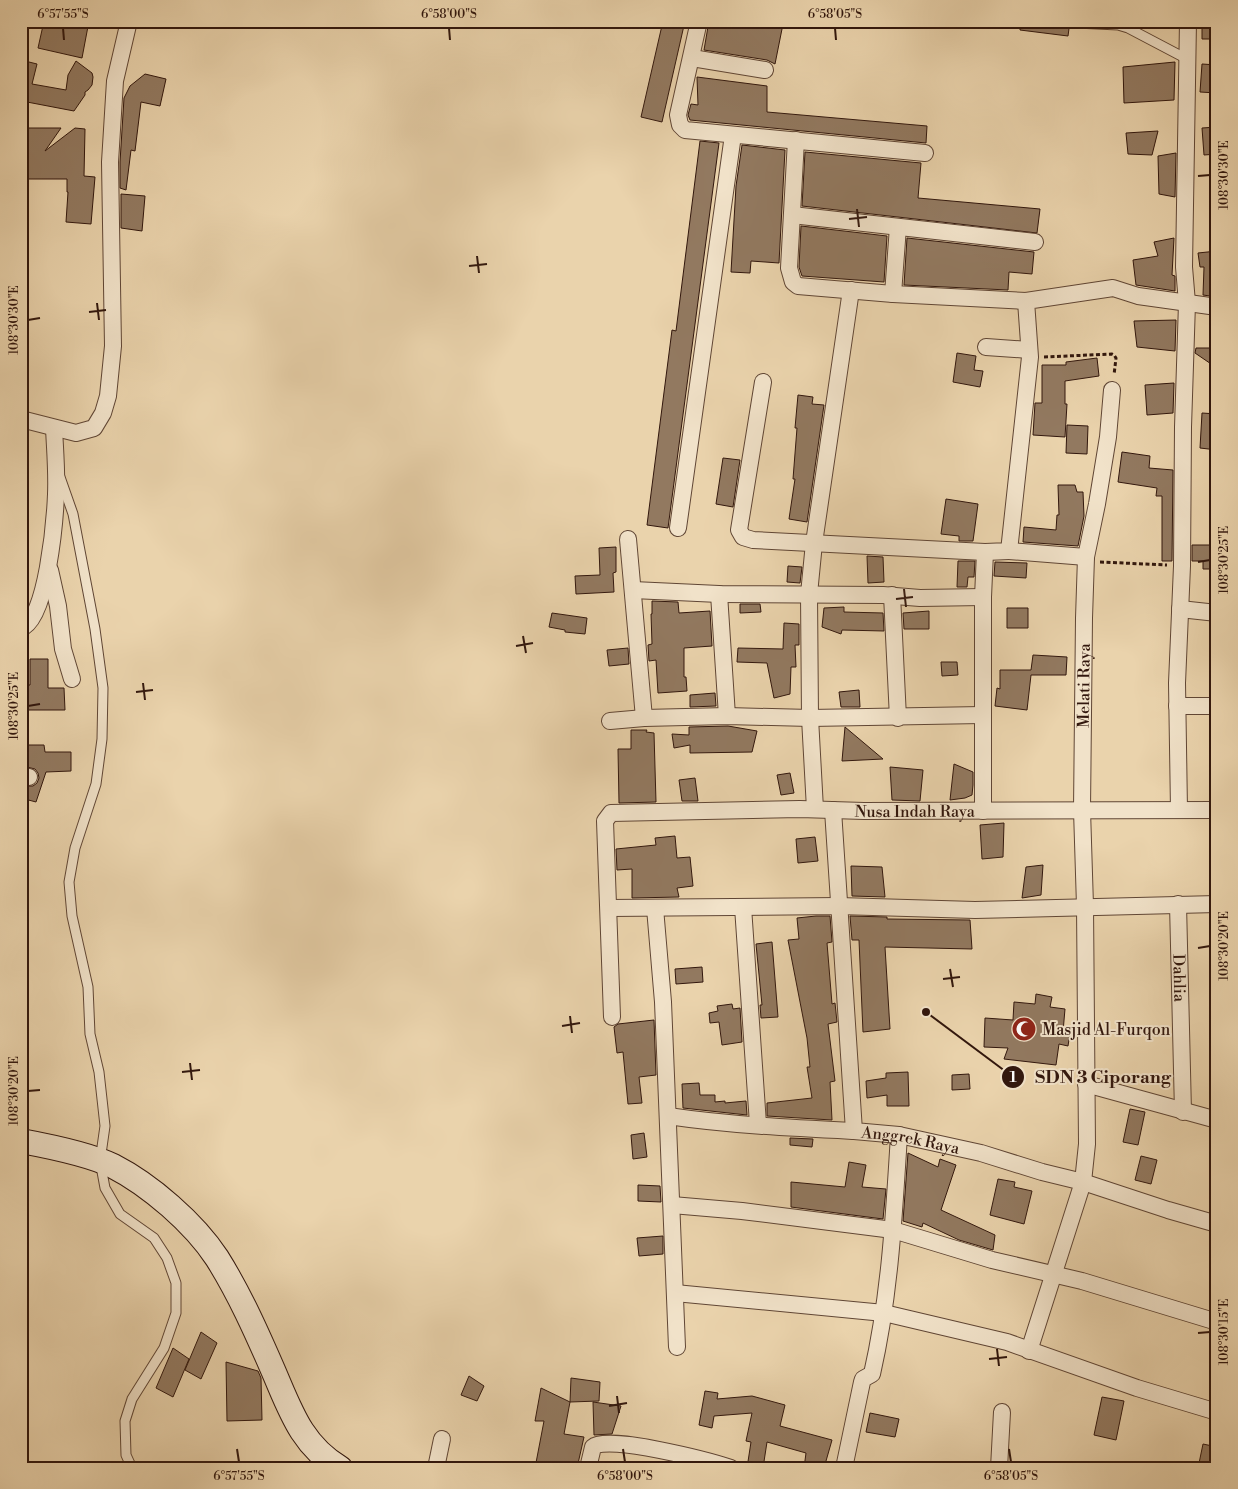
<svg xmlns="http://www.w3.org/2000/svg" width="1238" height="1489" viewBox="0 0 1238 1489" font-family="'Libre Bodoni',serif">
	<rect width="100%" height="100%" fill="#ead3ac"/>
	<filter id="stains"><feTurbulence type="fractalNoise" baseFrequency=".004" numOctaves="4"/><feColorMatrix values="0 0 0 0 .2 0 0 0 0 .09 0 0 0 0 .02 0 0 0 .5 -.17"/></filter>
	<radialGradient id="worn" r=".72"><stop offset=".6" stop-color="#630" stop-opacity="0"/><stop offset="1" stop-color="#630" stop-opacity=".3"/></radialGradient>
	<!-- building -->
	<path fill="#927960" stroke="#32170d" d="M44 21H89L82 58 38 48Z
		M663 21H685L662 122 641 117Z
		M709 21H766L783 24 775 64 767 60 704 50Z
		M1020 21H1070L1068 36 1020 30Z
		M1202 21H1217V39H1202Z
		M21 60 37 64 32 84 66 90 68 75 76 61 92 73 93 77 92 85 88 90 85 92V95L74 111 27 102 25 107H21Z
		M1175 62 1174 100 1124 103 1123 67Z
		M1202 64 1217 65V93L1200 92Z
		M145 74 166 79 160 106 141 102 135 151 131 150 126 190 120 188V162L124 98 130 86Z
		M697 77 767 86V112L927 126 926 143 690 120 688 115 691 104 698 105Z
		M1217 127V154L1204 155 1202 128Z
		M21 128H61L45 151 75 128 85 129 84 176 95 177 91 224 66 222 68 192H67V179H21Z
		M1158 131 1152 155 1128 154 1126 133Z
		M700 141 719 143 668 528 647 525 672 330 676 331Z
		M742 145 785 150 779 263 751 261 750 273 731 272 736 186Z
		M805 152 921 163 918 198 1040 209 1037 233 802 206Z
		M1176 153 1175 197 1159 194 1158 156Z
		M121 194 145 196 142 231 121 228Z
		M801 226 887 236 884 282 802 276 799 267Z
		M907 238 1034 252 1032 274 1009 272 1008 290 904 285Z
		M1174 238 1172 275 1175 276V291L1136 285 1133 260 1158 256 1154 242Z
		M1217 251V297L1203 295 1204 267H1200L1198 253Z
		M1176 320 1175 351 1137 347 1134 321Z
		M1196 348H1217V368L1195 353Z
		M957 353 976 356 974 370 983 371 980 387 953 382Z
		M1097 358 1099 376 1065 381V404H1067L1065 437 1033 435 1035 403H1042V365H1066V362Z
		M1174 383 1173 413 1147 415 1145 385Z
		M798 395 813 397 812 404 824 405 807 522 789 519 795 479H793L797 428H795Z
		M1202 413 1217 414V450L1200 448Z
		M1067 425 1088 426 1087 454 1066 453Z
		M1122 452 1150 456 1149 468 1173 470 1172 561H1162V496H1156L1157 488 1118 482Z
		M723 458 740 460 733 507 716 504Z
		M1058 485H1075L1077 492H1083L1084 516 1078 546 1023 542 1024 527 1056 530 1057 515H1059Z
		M946 499 978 504 973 541H959V536L941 534Z
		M1192 545H1217V569H1203V561H1192Z
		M616 547V572L613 573 614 592 576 594 575 576 600 575 599 548Z
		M867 556 883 557 884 582 868 583Z
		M958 561H975L974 577H968L967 587H957Z
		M995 562 1027 563 1026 578 994 576Z
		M788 566 802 567 800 583 787 582Z
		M652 601 678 602 679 613 710 611 712 646 684 648V677H686L687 691 658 693 656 660 649 661 648 645 652 644 651 614H652Z
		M740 604H760L761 612 740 613Z
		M844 607V612L883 613 884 631 842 630 841 634 822 627 824 608Z
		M1007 608H1028V628H1007Z
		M929 611V629H904L903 613Z
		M552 613 587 618 585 634 565 632V630L549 627Z
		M784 623 799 624V645H795L796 667H791L790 694 774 698 767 663 737 662 738 648 783 649Z
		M628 648 629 664 609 666 607 650Z
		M1033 655 1067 657 1066 675H1031L1027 710 995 706 997 688 1000 689V670H1031Z
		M30 659H48V688H64L65 710H21V685H30Z
		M941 662H957L958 675 942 676Z
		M859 690 860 707H841L839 692Z
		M715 693 716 706 690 707V695Z
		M728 726 757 731 752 752 690 753V745L674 748 672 734 689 735V727Z
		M845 727 883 759 842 761Z
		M631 730H647L646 732 654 733 656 802 619 803 618 749H631Z
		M21 745H44L45 752H71V771L46 772 36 802 21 798V786H33L37 783 39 778 38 773 35 769 27 767V765H21Z
		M954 764 973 772V785L972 795 965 798 950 800Z
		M890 767 923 770 920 801 892 800Z
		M790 773 794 793 781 795 777 775Z
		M695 778 698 801H682L679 780Z
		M1004 823 1003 857 982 859 980 825Z
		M675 836 677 858 690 857 693 886 677 888 679 897 632 898V869L617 870 616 849 656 845 655 838Z
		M815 837 818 861 798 863 796 839Z
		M1043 865 1041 895 1022 898 1026 867Z
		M851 866 882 867 885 897 852 896Z
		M816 916H830L832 942 827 943 832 1004 835 1003 837 1022 828 1024 835 1081 830 1082 832 1120 767 1116V1103L812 1098 807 1067H810L807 1038 788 940 799 939 797 918Z
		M850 916 887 917V919L970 920 972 949 885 947 890 1029 863 1032 859 940H852Z
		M772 942 778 1017 761 1018 760 1005H762L756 944Z
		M702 967 703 982 676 984 675 969Z
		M1036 994 1052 997 1050 1007 1065 1009 1063 1032 1070 1033 1068 1046 1059 1044 1056 1065 1004 1059 1008 1048 984 1047 985 1018 1013 1020 1014 1002 1035 1004Z
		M732 1004 733 1009 740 1008 742 1042 722 1045 719 1022 710 1023 709 1013 718 1011 717 1006Z
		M654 1020 656 1075 639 1077 642 1103 628 1104 623 1052 617 1053 614 1027 618 1024Z
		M908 1072 909 1106H887V1095L867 1098 866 1081 886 1078V1073Z
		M969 1074 970 1089 952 1090V1075Z
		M699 1083 700 1095H715V1102L725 1101V1103L746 1101 747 1115 683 1108 682 1084Z
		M1130 1109 1145 1112 1138 1145 1123 1142Z
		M644 1133 647 1157 633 1159 631 1135Z
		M790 1138 813 1139 812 1147 790 1145Z
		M908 1153 938 1167 940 1159 956 1165 941 1210 995 1235 993 1250 959 1240 923 1223 922 1227 903 1221Z
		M1141 1156 1157 1160 1151 1184 1135 1180Z
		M849 1162 866 1165 862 1187 886 1189 883 1219 791 1207V1182L845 1187Z
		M998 1179 1015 1182 1014 1187 1032 1191 1024 1224 990 1215Z
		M638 1185 660 1186 661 1202 638 1201Z
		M663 1236V1254L639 1256 637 1238Z
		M201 1332 217 1343 201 1379 185 1370Z
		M173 1348 189 1359 173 1397 156 1388Z
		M226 1362 258 1371 261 1378 262 1420 227 1421Z
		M469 1376 484 1386 477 1401 461 1395Z
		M571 1378 600 1382 599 1401 570 1402Z
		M541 1388 570 1402 564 1434 584 1437 577 1468H535L544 1421H535Z
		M705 1391 718 1393 717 1399 752 1396 785 1405 780 1426 832 1440 824 1468H804L806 1453 767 1442 763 1468H747L751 1442 746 1441 752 1413 714 1416 712 1428 699 1425Z
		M1102 1397 1124 1401 1116 1440 1094 1435Z
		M593 1402 621 1406 612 1434 594 1435Z
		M870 1413 899 1419 895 1437 866 1432Z
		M1203 1444 1217 1447V1468H1198Z"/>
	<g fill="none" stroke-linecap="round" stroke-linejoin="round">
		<defs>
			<path id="lane" d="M1076 23 1118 25 1128 28 1187 59
				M60 477 73 514 95 629 103 688 102 739 96 784 75 848 69 882 72 916 88 987 90 1034 99 1072 105 1126 100 1161 105 1188 120 1214 154 1238 167 1258 176 1283V1313L164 1348 132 1399 125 1421 126 1455 132 1468"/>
			<g id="street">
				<path d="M699 21 678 115 680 125 685 130 925 153"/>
				<path d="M692 58 765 70"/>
				<path d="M796 140 789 268 793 282 798 286 893 294 1026 301"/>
				<path d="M792 215 1035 242"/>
				<path d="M893 294 898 227"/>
				<path d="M986 347 1029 350"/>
				<path d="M763 382 739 530 743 537 753 540 985 552 1009 551 1030 357 1026 301 1113 288 1138 296 1217 307"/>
				<path d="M21 419 76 433 94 428 103 413 108 396 113 346 110 162 115 81 129 21"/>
				<path d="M678 528 733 135"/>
				<path d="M628 539 644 718"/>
				<path d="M1009 551 1086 557"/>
				<path d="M50 570 58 606 63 649 72 679"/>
				<path d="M633 590 719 594 883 595 920 598 983 597"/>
				<path d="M719 594 727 716"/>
				<path d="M892 595 898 718"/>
				<path d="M1180 609 1217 613"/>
				<path d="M21 628C47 621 55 519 56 494 57 472 55 450 54 428"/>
				<path d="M1177 706H1217"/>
				<path d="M610 721 644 718 727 716 810 718 982 715"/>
				<path d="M21 776 29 777"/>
				<path d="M815 809 810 718 809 594 814 543 851 290"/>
				<path id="s1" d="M833 810 854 1131 899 1135 981 1153 1042 1172 1083 1182 1168 1210 1217 1224"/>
				<path d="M1179 810 1177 683 1182 566 1183 427 1187 303 1184 267 1188 21"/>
				<path d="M983 811V597L985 552"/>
				<path id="s2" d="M1178 904 1183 1112"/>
				<path d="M743 907 758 1124"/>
				<path d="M609 908 839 906 975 910 1217 904"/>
				<path d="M655 908 663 1002 677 1347"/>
				<path id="s3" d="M612 1017 605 821 611 813 800 809 864 811 1217 810"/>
				<path d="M1086 1084 1217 1120"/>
				<path d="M668 1116C729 1125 792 1128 854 1131"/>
				<path d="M672 1205 742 1211 893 1230 992 1260 1082 1281 1217 1322"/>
				<path d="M675 1293 884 1313 1007 1342 1137 1388 1217 1412"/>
				<path id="s4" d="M1029 1351 1083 1182 1087 1144 1085 906 1082 810 1084 618 1086 557 1097 504 1108 437 1112 390"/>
				<path d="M436 1468 442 1439"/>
				<path d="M588 1468 593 1447C607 1434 710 1461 731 1468"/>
				<path d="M844 1468 862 1382 863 1379 872 1374C890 1295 894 1215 899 1135"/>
				<path d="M999 1468 1002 1412"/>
			</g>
			<path id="secondary" d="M21 1141C48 1146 89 1154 113 1166 150 1185 194 1223 217 1258 239 1293 256 1331 273 1370 290 1409 301 1445 340 1468"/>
		</defs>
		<!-- lane casing -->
		<use href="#lane" stroke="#604635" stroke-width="11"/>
		<!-- street casing -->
		<use href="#street" stroke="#604635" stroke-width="18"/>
		<!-- secondary casing -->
		<use href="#secondary" stroke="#32170d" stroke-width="26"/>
		<!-- path -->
		<path stroke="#32170d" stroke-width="3" stroke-dasharray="4 2.5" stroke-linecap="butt" d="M1044 357 1112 354 1114 355 1116 358 1114 375
			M1100 562 1167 565"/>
		<!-- lane -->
		<use href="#lane" stroke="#f1e2c9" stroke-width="9"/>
		<!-- street -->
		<use href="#street" stroke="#f1e2c9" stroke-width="16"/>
		<!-- secondary -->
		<use href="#secondary" stroke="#f1e2c9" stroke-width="24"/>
	</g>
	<!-- ticks -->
	<path fill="none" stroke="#32170d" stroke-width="2" d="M63 28 64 40M449 28 450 40M835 28 836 40M1198 176 1210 175M857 209 859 227M849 219 867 217M477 256 479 273M469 266 487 264M97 303 99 320M89 312 106 310M28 320 40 318M1198 562 1210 560M904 589 906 607M896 599 913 597M523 636 526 653M516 646 533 643M143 683 145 700M136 692 153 690M28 706 40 704M1198 948 1210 946M950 969 953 987M943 979 960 977M570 1016 572 1033M562 1026 580 1023M190 1063 192 1080M182 1072 200 1070M28 1091 40 1090M1198 1333 1210 1332M997 1349 999 1366M989 1359 1007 1357M617 1396 619 1413M609 1406 627 1403M237 1449 239 1462M623 1449 625 1462M1009 1449 1011 1462"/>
	<!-- icons -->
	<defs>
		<symbol id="mosque-disc" viewBox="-11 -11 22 22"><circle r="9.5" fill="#8f2418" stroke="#f1e2c9"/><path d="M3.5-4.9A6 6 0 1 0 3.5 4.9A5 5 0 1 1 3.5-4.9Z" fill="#fff"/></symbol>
	</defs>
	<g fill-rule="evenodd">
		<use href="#mosque-disc" x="1010" y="1015" width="28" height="28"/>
	</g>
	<g text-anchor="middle" stroke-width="4" stroke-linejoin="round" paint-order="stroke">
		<!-- street labels -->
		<g font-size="16" fill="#32170d" stroke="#f1e2c9">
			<text dy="6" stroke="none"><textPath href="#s4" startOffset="674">Melati Raya</textPath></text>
			<text dy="6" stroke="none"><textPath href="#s3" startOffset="510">Nusa Indah Raya</textPath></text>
			<text dy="6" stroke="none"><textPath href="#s2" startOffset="74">Dahlia</textPath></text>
			<text dy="6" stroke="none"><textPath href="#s1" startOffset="379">Anggrek Raya</textPath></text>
		</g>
		<!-- poi labels -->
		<g font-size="16" fill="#32170d" stroke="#f1e2c9" text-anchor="start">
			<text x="1042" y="1035">Masjid Al-Furqon</text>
		</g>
	</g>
	<!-- callouts -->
	<path fill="none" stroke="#32170d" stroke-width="2" d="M926 1012L1013 1077"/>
	<g fill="#32170d" stroke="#f1e2c9" stroke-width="2">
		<circle cx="926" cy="1012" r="5"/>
		<circle cx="1013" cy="1077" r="12"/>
	</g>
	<g font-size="15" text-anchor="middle" font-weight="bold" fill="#fff">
		<text x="1013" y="1082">1</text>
	</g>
	<g font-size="18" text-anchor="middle" font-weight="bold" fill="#32170d" stroke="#f1e2c9" stroke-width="4" stroke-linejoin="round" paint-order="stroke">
		<text x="1103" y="1083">SDN 3 Ciporang</text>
	</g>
	<!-- margin -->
	<rect width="1238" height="1489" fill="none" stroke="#ead3ac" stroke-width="55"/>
	<rect x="28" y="28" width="1182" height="1434" fill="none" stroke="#32170d" stroke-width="2"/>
	<g font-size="12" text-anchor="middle" fill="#32170d">
		<text x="63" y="18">6°57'55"S</text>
		<text x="449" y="18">6°58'00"S</text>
		<text x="835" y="18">6°58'05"S</text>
		<text transform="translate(1224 175) rotate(-90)" y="4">108°30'30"E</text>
		<text transform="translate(14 320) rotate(-90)" y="4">108°30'30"E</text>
		<text transform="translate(1224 560) rotate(-90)" y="4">108°30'25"E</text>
		<text transform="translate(14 706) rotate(-90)" y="4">108°30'25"E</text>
		<text transform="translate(1224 946) rotate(-90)" y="4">108°30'20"E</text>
		<text transform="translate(14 1091) rotate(-90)" y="4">108°30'20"E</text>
		<text transform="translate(1224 1332) rotate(-90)" y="4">108°30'15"E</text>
		<text x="239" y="1480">6°57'55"S</text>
		<text x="625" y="1480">6°58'00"S</text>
		<text x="1011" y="1480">6°58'05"S</text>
	</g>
	<rect width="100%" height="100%" filter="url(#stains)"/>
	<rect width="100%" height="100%" fill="url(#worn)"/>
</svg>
